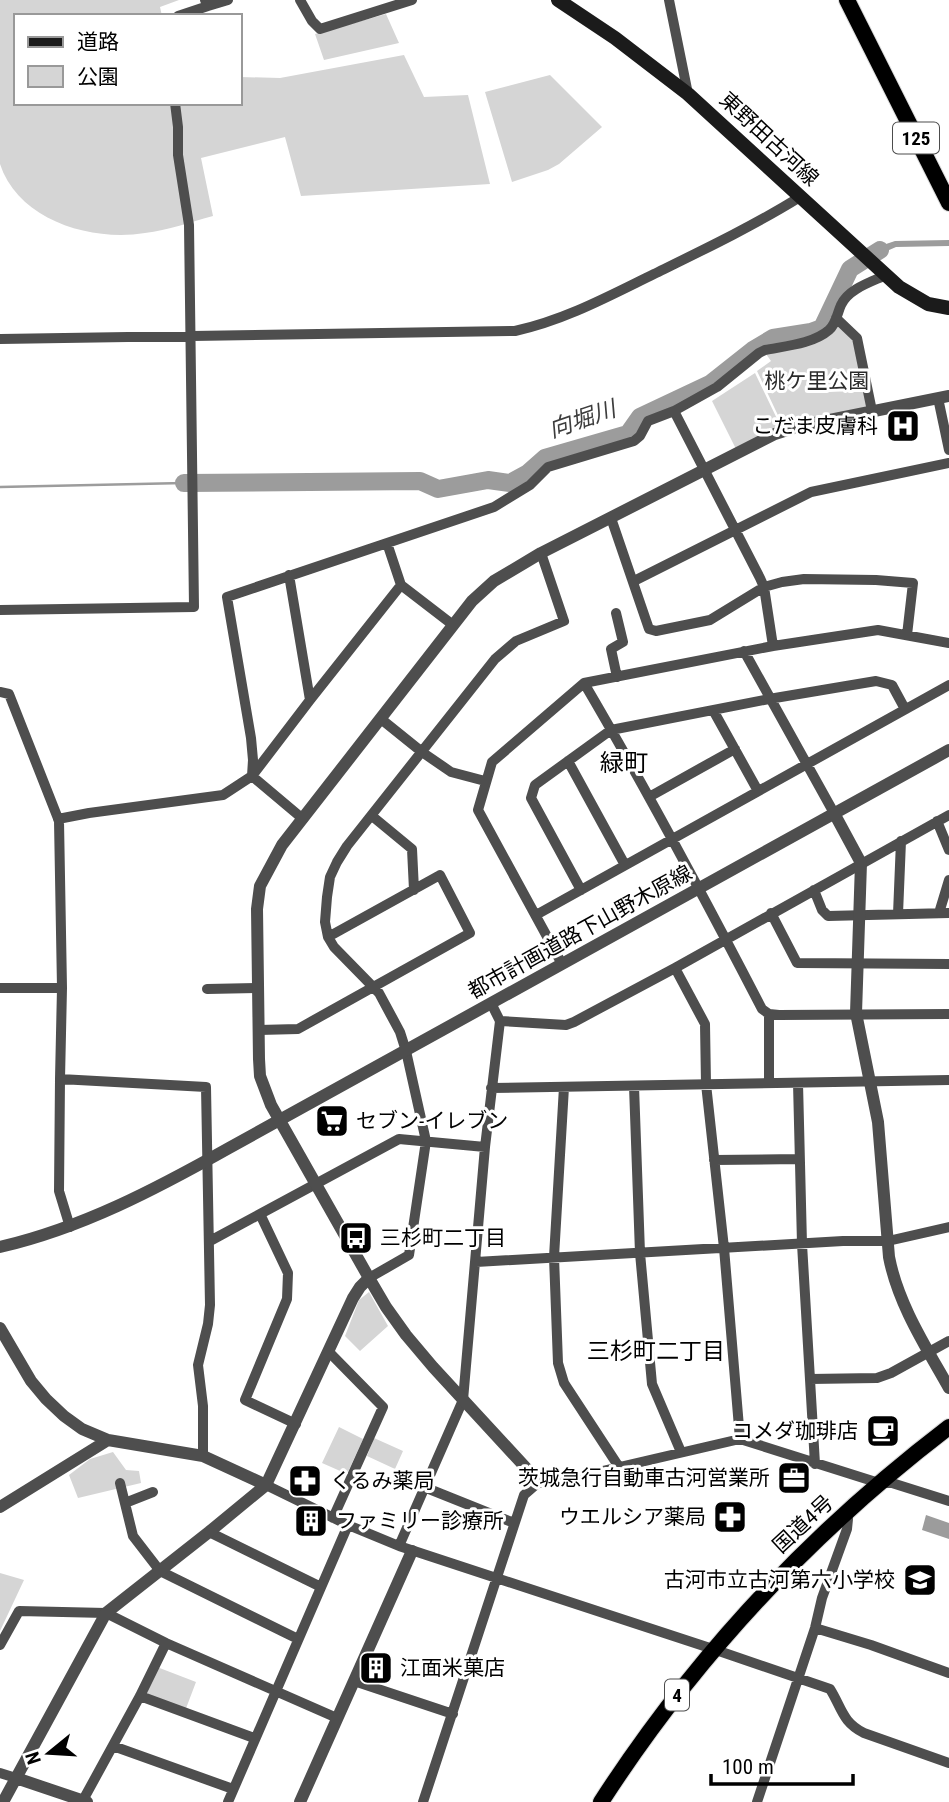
<svg xmlns="http://www.w3.org/2000/svg" width="949" height="1802" viewBox="0 0 949 1802" font-family="'Roboto Condensed','Noto Sans JP',sans-serif">
	<rect width="100%" height="100%" fill="#fff"/>
	<!-- green -->
	<path fill="#d5d5d5" d="M0 0H179L160 7 162 16H16V103H240V77L280 78 404 55 424 97 468 95 490 184 301 196 285 137 201 158 213 216C191 222 168 230 145 233 91 242 18 220 0 164Z
		M386 14 399 43 324 60 315 34Z
		M550 75 602 127 559 164 548 170 512 182 485 92Z
		M838 324 854 339 868 408 783 426 757 371 771 361 766 354Z
		M755 373 780 425 736 449 712 401Z
		M369 1292 388 1326 360 1351 345 1336 359 1300Z
		M339 1427 363 1439 347 1474 322 1463Z
		M374 1438 403 1451 395 1469 367 1456Z
		M113 1452 126 1470 139 1471 141 1483 78 1498 69 1475 90 1459Z
		M0 1573 24 1580 0 1631Z
		M157 1667 196 1682 185 1711 146 1695Z"/>
	<!-- water -->
	<path fill="#9c9c9c" d="M949 240V246L896 247 880 254 864 263 860 258 877 247 895 241Z
		M926 1515 949 1523V1539L922 1530Z"/>
	<g fill="none" stroke-linecap="round" stroke-linejoin="round">
		<!-- stream -->
		<path stroke="#9c9c9c" stroke-width="2.5" d="M0 487 184 483"/>
		<!-- river -->
		<path stroke="#9c9c9c" stroke-width="18" d="M184 483 420 481 438 489 488 480 510 483 528 473 545 458 628 434 640 417 710 384 753 350 773 338 811 332 822 328 850 269 880 250"/>
		<defs>
			<path id="trunk" d="M847 0 949 203
				M601 1802C696 1655 810 1533 949 1427"/>
		</defs>
		<!-- trunk casing -->
		<use href="#trunk" stroke="#dbdbdb" stroke-width="18"/>
		<!-- minor -->
		<path stroke="#4e4e4e" stroke-width="10" d="M205 0 208 6 228 0
			M300 0 312 21 320 29 412 0
			M669 0 688 94
			M178 16 208 6
			M836 318 857 338 872 411
			M0 339 515 331C565 320 609 296 654 274 703 250 753 226 800 197
			M938 398 949 450
			M674 411 760 578 764 587 773 646
			M611 518 649 629 656 631 710 620 764 587 782 582 804 579 876 580 913 583 907 635
			M387 543 401 585 453 625
			M289 575 310 700
			M634 581 811 492 949 463
			M0 610 194 607 189 225 178 155V127L175 103
			M616 613 623 642 611 649 617 677
			M744 651 834 813
			M584 683C647 790 705 899 762 1009L769 1014 779 1015 949 1014
			M0 692 9 694 59 821 62 988 60 1079 206 1087 210 1305 208 1324 198 1365 203 1406V1456
			M713 710 758 791
			M381 719 422 752 451 772 485 781
			M568 761 625 865
			M252 776 253 760 251 738 227 597 494 507 530 485 548 467 634 441 640 436 648 421 674 411 717 387 759 353 765 350C785 346 813 344 829 330 836 324 837 314 841 305 848 289 871 282 886 275
			M252 776 303 819
			M649 797 735 749
			M372 816 412 849 414 890
			M58 819 89 813 223 795 252 776 310 700 401 585
			M937 821 949 850
			M581 890 531 798 535 785 611 730 769 699 876 681 892 685 905 709
			M814 890 822 910 828 916 949 913
			M771 913 797 963 949 964
			M939 913 949 880
			M898 914 901 841
			M536 915 949 685
			M562 964 478 810 492 762 584 683 773 646 878 630 949 643
			M675 968 705 1024 706 1084 724 1248 740 1439
			M0 988H62
			M207 989 258 988
			M500 1021 566 1025 574 1022 675 968 949 815
			M259 1030 298 1029 470 933 440 875 328 937
			M60 1079 59 1191 70 1227
			M769 1083V1014
			M798 1083 802 1244 815 1464
			M634 1086 640 1253 652 1384 681 1452
			M564 1087 554 1257 558 1363 564 1383 619 1467
			M491 1088 949 1080
			M714 1160 799 1159
			M260 1214 288 1273 287 1299 245 1400 296 1424
			M210 1241 399 1139 485 1147
			M476 1262 843 1241H888L949 1227
			M369 1278 409 1255 426 1141 406 1051 400 1032 379 993 334 947 328 937 325 922 327 897 330 877 337 862 347 846 495 659 516 641 564 621 541 553
			M329 1352 383 1407 333 1518
			M810 1379 877 1378 891 1373 949 1341
			M120 1483 133 1536 160 1571 298 1639
			M266 1485 348 1525 399 1546 713 1649 830 1689C842 1708 842 1722 864 1733L949 1763
			M424 1487 514 1523
			M125 1503 153 1492
			M209 1532 321 1587
			M399 1546 463 1400 485 1147 500 1021 491 1003
			M815 1628 871 1645 949 1673
			M0 1645 19 1611 106 1613 166 1643 337 1718
			M354 1681 453 1714
			M140 1696 254 1738
			M113 1746 233 1789
			M0 1773 16 1778
			M82 1802 140 1696 166 1643
			M228 1802 348 1525
			M423 1802 524 1495 539 1482H555L740 1439 879 1483H892L949 1501
			M757 1802 815 1628 822 1598 847 1529 848 1519 846 1512"/>
		<!-- tertiary -->
		<path stroke="#4e4e4e" stroke-width="12" d="M834 813 861 863 856 1013 878 1122 889 1257C898 1304 926 1347 949 1388
			M0 1247C82 1228 156 1189 229 1148L949 750
			M0 1328 31 1381 46 1399 64 1416 82 1429 108 1440 203 1456 266 1485
			M539 1482 433 1367 406 1335 386 1307 369 1278 271 1105 260 1076 259 1059 257 909 260 886 282 845 472 601 494 581 541 553 775 434 800 426 949 396
			M0 1507 108 1440
			M16 1778 87 1802
			M3 1802 106 1613 209 1532 266 1485 353 1298 360 1287 369 1278
			M300 1802 412 1551"/>
		<!-- secondary -->
		<path stroke="#1b1b1b" stroke-width="14" d="M558 0 615 38 688 94 899 287 928 304 949 308"/>
		<!-- trunk -->
		<use href="#trunk" stroke="#000" stroke-width="16"/>
	</g>
	<!-- icons -->
	<defs>
		<symbol id="hospital-square" viewBox="-11 -11 22 22"><rect x="-9" y="-9" width="18" height="18" rx="4" fill="#000" stroke="#fff"/><path d="M-5-5h3v3.5h4V-5h3V5h-3V1.5h-4V5h-3Z" fill="#fff"/></symbol>
		<symbol id="supermarket-square" viewBox="-11 -11 22 22"><rect x="-9" y="-9" width="18" height="18" rx="4" fill="#000" stroke="#fff"/><path d="M-6-5.5h2.5l.6 2H6L4.5 2H-2.5L-4.4-4H-6ZM-1.5 3.2a1.3 1.3 0 1 0 .1 0ZM3 3.2a1.3 1.3 0 1 0 .1 0Z" fill="#fff"/></symbol>
		<symbol id="bus-square" viewBox="-11 -11 22 22"><rect x="-9" y="-9" width="18" height="18" rx="4" fill="#000" stroke="#fff"/><path d="M-5-6H5V4H4V6H2V4H-2V6H-4V4H-5ZM-3.5-4V0h7V-4ZM-3.5 1.2v1.5H-2V1.2ZM2 1.2v1.5H3.5V1.2Z" fill="#fff"/></symbol>
		<symbol id="cafe-square" viewBox="-11 -11 22 22"><rect x="-9" y="-9" width="18" height="18" rx="4" fill="#000" stroke="#fff"/><path d="M-5.5-4.5H6V0H3Q3 3.5 0 3.5H-2.5Q-5.5 3.5-5.5 0ZM3-3.2v2h1.7v-2ZM-6 4.5H4V6H-6Z" fill="#fff"/></symbol>
		<symbol id="office-square" viewBox="-11 -11 22 22"><rect x="-9" y="-9" width="18" height="18" rx="4" fill="#000" stroke="#fff"/><path d="M-6-3h4V-5.5h4V-3h4V5H-6ZM-1-4.5V-3h2v-1.5ZM-6 0V1H6V0Z" fill="#fff"/></symbol>
		<symbol id="pharmacy-square" viewBox="-11 -11 22 22"><rect x="-9" y="-9" width="18" height="18" rx="4" fill="#000" stroke="#fff"/><path d="M-2-6h4v4h4v4h-4v4h-4v-4h-4v-4h4Z" fill="#fff"/></symbol>
		<symbol id="building-square" viewBox="-11 -11 22 22"><rect x="-9" y="-9" width="18" height="18" rx="4" fill="#000" stroke="#fff"/><path d="M-4-6H4V6H1V3H-1V6H-4ZM-2.5-4.3h1.7v1.8h-1.7ZM.8-4.3h1.7v1.8H.8ZM-2.5-1h1.7V.8h-1.7ZM.8-1h1.7V.8H.8Z" fill="#fff"/></symbol>
		<symbol id="school-square" viewBox="-11 -11 22 22"><rect x="-9" y="-9" width="18" height="18" rx="4" fill="#000" stroke="#fff"/><path d="M0-5L7-2L0 1L-7-2ZM-4 1L0 2.5L4 1V4Q0 6-4 4Z" fill="#fff"/></symbol>
	</defs>
	<g fill-rule="evenodd">
		<use href="#hospital-square" x="884" y="407" width="38" height="38"/>
		<use href="#supermarket-square" x="313" y="1102" width="38" height="38"/>
		<use href="#bus-square" x="337" y="1219" width="38" height="38"/>
		<use href="#cafe-square" x="864" y="1412" width="38" height="38"/>
		<use href="#office-square" x="775" y="1459" width="38" height="38"/>
		<use href="#pharmacy-square" x="286" y="1462" width="38" height="38"/>
		<use href="#pharmacy-square" x="711" y="1498" width="38" height="38"/>
		<use href="#building-square" x="292" y="1502" width="38" height="38"/>
		<use href="#school-square" x="901" y="1561" width="38" height="38"/>
		<use href="#building-square" x="357" y="1649" width="38" height="38"/>
	</g>
	<g text-anchor="middle" stroke-width="6" stroke-linejoin="round" paint-order="stroke">
		<!-- shield labels -->
		<g fill="#fff" stroke="#4c4c4c" stroke-width="2">
			<rect x="893" y="122.5" width="46" height="31" rx="5"/>
			<rect x="665" y="1679.5" width="24" height="31" rx="5"/>
		</g>
		<g font-size="19" font-weight="bold" fill="#000">
			<text x="916" y="145">125</text>
			<text x="677" y="1702">4</text>
		</g>
		<!-- street labels -->
		<g font-size="21" fill="#000" stroke="#fff">
			<text transform="translate(769 139) rotate(43)" y="7">東野田古河線</text>
			<text transform="translate(580 932) rotate(-29)" y="7">都市計画道路下山野木原線</text>
			<text transform="translate(803 1524) rotate(-43)" y="7">国道4号</text>
		</g>
		<!-- park labels -->
		<g font-size="21" fill="#2c2c2c" stroke="#fff">
			<text x="817" y="388">桃ケ里公園</text>
		</g>
		<!-- poi labels -->
		<g font-size="21" fill="#000" stroke="#fff" text-anchor="end">
			<text x="878" y="433">こだま皮膚科</text>
			<text x="356" y="1128" text-anchor="start">セブン-イレブン</text>
			<text x="380" y="1245" text-anchor="start">三杉町二丁目</text>
			<text x="858" y="1438">コメダ珈琲店</text>
			<text x="770" y="1485">茨城急行自動車古河営業所</text>
			<text x="330" y="1488" text-anchor="start">くるみ薬局</text>
			<text x="706" y="1524">ウエルシア薬局</text>
			<text x="336" y="1528" text-anchor="start">ファミリー診療所</text>
			<text x="895" y="1587">古河市立古河第六小学校</text>
			<text x="400" y="1675" text-anchor="start">江面米菓店</text>
		</g>
		<!-- water labels -->
		<g font-size="23" font-style="italic" fill="#3d3d3d" stroke="#fff">
			<text transform="translate(582 419) rotate(-19)" y="8">向堀川</text>
		</g>
		<!-- neighbourhood labels -->
		<g font-size="23" fill="#000" stroke="#fff">
			<text x="656" y="1359">三杉町二丁目</text>
		</g>
		<!-- quarter labels -->
		<g font-size="24" fill="#000" stroke="#fff">
			<text x="624" y="771">緑町</text>
		</g>
	</g>
	<!-- legend -->
	<rect x="14" y="14" width="228" height="91" fill="#ffffff" stroke="#999999" stroke-width="2"/>
	<rect x="28" y="37" width="35" height="10" fill="#1b1b1b" stroke="#999999" stroke-width="2"/>
	<text x="77" y="49" font-size="21" fill="#000000">道路</text>
	<rect x="28" y="66" width="35" height="21" fill="#d5d5d5" stroke="#999999" stroke-width="2"/>
	<text x="77" y="84" font-size="21" fill="#000000">公園</text>
	<!-- north arrow -->
	<g transform="translate(49 1753) rotate(252)" stroke="#ffffff" stroke-width="5" paint-order="stroke">
	<path d="M0-5L12 26L0 18L-12 26Z" fill="#000000"/>
	<text y="-10" font-size="19" font-weight="bold" text-anchor="middle" fill="#000000">N</text>
	</g>
	<!-- scale -->
	<path d="M711 1774v10h142v-10" fill="none" stroke="#000000" stroke-width="3.5"/>
	<text x="722" y="1774" font-size="21" fill="#000000" stroke="#ffffff" stroke-width="5" paint-order="stroke">100 m</text>
</svg>
